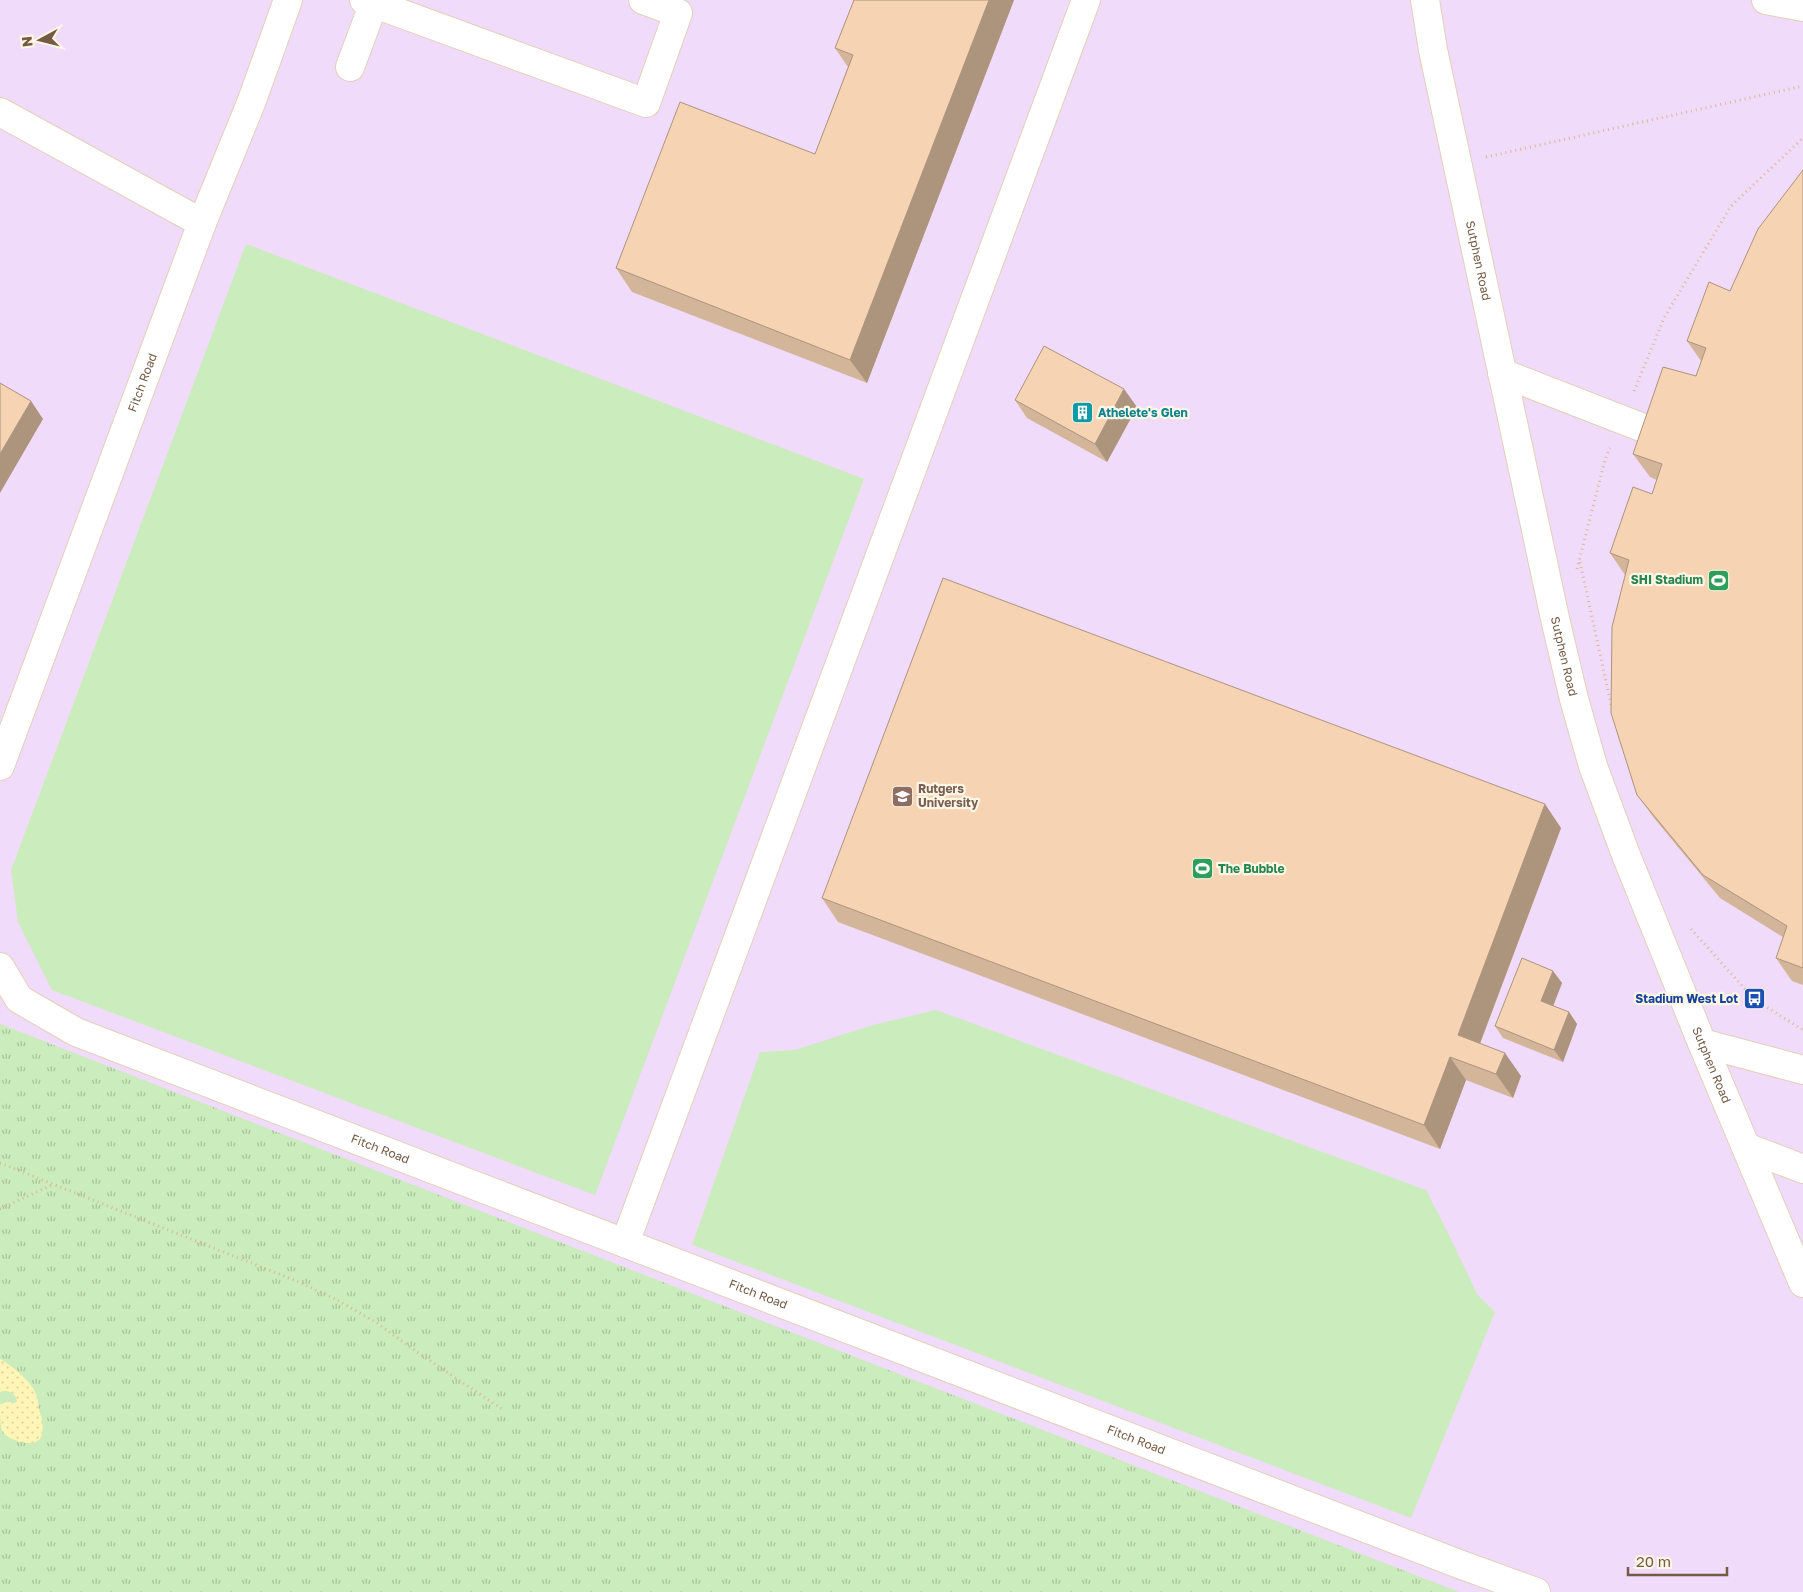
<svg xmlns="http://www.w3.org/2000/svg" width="1803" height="1592" viewBox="0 0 1803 1592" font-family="'Golos Text',sans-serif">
	<defs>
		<pattern id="grass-tufts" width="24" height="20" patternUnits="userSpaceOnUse" patternTransform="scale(1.25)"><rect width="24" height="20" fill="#cbecbc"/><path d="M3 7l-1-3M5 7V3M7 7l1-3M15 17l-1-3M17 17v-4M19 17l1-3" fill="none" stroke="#a9c29a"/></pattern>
		<pattern id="sand-dots" width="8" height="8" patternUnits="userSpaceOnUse" patternTransform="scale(1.25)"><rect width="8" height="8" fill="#fff5b6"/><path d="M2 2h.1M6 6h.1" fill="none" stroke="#ded49e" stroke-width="1.8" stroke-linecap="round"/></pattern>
	</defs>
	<rect width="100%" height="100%" fill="#fef4de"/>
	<!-- education -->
	<path fill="#f1dbfa" d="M0 0H1803V1592H0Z"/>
	<!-- grass -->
	<path fill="url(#grass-tufts)" d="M0 1024 1459 1592H0Z"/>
	<!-- sand -->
	<path fill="url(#sand-dots)" d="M0 1359C11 1365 32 1382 36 1394 39 1401 38 1409 41 1416 43 1423 44 1432 40 1439 32 1448 7 1440 2 1431 0 1424 0 1412 0 1404L8 1402 15 1403 17 1401C15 1392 8 1389 0 1392Z"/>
	<!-- park -->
	<path fill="#cbecbc" d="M246 244 864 479 595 1195 52 990 18 922 11 870Z
		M936 1010 1426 1190 1449 1235 1477 1294 1495 1312 1411 1518 692 1245 760 1052 795 1050 873 1025Z"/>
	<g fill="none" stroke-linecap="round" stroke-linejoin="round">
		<defs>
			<g id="minor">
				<path d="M364 0 646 103 678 13 643 0"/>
				<path id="s1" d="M1425 0 1433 50 1556 623 1574 699 1593 766 1626 855 1702 1043 1803 1283"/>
				<path d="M1766 0 1803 7"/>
				<path d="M350 67 375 0"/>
				<path d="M0 112 202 223"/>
				<path d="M1502 373 1664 436"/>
				<path id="s2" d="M0 766 202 223 251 103 288 0"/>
				<path id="s3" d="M0 967 19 999 76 1032 1459 1564 1536 1592"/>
				<path d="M1702 1043 1803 1070"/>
				<path d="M1746 1147 1803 1169"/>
				<path d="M625 1243 1086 0"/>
			</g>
		</defs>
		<!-- minor casing -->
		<use href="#minor" stroke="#e2d0b9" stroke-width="30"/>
		<!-- path -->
		<path stroke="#dab797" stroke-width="3" stroke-dasharray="1 4" stroke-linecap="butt" d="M1486 157 1803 86
			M1634 391 1664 318 1731 206 1803 138
			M1580 562 1612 709
			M1577 569 1605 460 1610 448
			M1691 929 1754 999 1803 1030
			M0 1163 299 1282 339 1301 377 1323 411 1348 502 1409
			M0 1209 54 1184"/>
		<!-- minor -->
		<use href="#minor" stroke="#fff" stroke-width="28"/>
	</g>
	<!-- wall -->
	<path fill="#d3b59a" d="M854 0H1014L867 383 632 292 616 268 815 154 848 67 835 48Z
		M1803 170V985L1792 981 1776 958 1783 937 1720 898 1654 818 1637 795 1625 575 1610 553 1652 494 1657 480 1650 477 1633 454 1696 376 1701 361 1687 341 1730 291Z
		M1015 400 1137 407 1107 462 1027 418Z
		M1561 828 1480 1044 1521 1076 1513 1098 1466 1080 1440 1149 838 922 822 898Z
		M1553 971 1562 983 1553 1006 1569 1012 1577 1024 1563 1062 1503 1038 1495 1026Z"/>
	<!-- shaded-wall -->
	<path fill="#ac947d" d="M989 0H1014L867 383 850 360Z
		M1124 389 1137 407 1107 462 1095 444Z
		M31 401 43 419 0 493V454Z
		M1545 804 1561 828 1474 1059 1458 1035Z
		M1553 971 1562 983 1550 1014 1541 1001Z
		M1569 1012 1577 1024 1563 1062 1554 1050Z
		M1505 1053 1521 1076 1513 1098 1496 1074Z
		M1450 1057 1466 1080 1440 1149 1424 1125Z"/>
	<!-- building -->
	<path fill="#f5d3b3" stroke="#ac947d" d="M854 0H989L850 360 616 268 680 102 815 154 853 55 835 48Z
		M1803 170V968L1776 958 1787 926 1703 875 1637 795 1611 713 1612 627 1629 560 1610 553 1633 487 1652 494 1662 464 1633 454 1663 367 1696 376 1706 348 1687 341 1709 282 1730 291 1758 229Z
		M1044 346 1124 389 1095 444 1015 400Z
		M0 383 31 401 0 454Z
		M943 578 1545 804 1458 1035 1505 1053 1496 1074 1450 1057 1424 1125 822 898Z
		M1522 958 1553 971 1541 1001 1569 1012 1554 1050 1495 1026Z"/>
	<!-- icons -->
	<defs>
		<symbol id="building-square" viewBox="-11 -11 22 22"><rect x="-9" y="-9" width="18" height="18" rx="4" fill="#0f9aa8" stroke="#fff7e5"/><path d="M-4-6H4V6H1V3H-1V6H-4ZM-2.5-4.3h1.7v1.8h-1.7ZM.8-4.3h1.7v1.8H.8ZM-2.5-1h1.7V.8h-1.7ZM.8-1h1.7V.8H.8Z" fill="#fff"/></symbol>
		<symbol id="stadium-square" viewBox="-11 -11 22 22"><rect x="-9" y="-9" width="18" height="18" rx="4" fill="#2e9e5b" stroke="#fff7e5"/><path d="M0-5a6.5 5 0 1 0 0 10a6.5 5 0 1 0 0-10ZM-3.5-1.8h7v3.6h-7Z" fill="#fff"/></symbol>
		<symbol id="university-square" viewBox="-11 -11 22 22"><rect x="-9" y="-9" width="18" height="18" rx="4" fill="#8d6e63" stroke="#fff7e5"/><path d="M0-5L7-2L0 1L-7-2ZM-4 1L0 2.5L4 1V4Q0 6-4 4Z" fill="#fff"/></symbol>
		<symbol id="bus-square" viewBox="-11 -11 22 22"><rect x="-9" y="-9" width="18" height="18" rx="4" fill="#1a4fb4" stroke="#fff7e5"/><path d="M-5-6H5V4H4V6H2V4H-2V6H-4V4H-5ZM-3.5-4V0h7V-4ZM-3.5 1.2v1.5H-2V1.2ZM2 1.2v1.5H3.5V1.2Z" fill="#fff"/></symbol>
	</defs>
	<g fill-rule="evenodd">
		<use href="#building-square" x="1070" y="400" width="25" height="25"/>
		<use href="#stadium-square" x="1706" y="568" width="25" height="25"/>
		<use href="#university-square" x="890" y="784" width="25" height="25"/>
		<use href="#stadium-square" x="1190" y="856" width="25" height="25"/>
		<use href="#bus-square" x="1742" y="986" width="25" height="25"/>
	</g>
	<g text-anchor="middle" stroke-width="4.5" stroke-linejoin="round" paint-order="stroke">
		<!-- street labels -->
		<g font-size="12" fill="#755a44" stroke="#fff7e5">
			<text dy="4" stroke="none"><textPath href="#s1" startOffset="266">Sutphen Road</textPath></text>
			<text dy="4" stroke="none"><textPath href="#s2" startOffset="409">Fitch Road</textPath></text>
			<text dy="4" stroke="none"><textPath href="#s1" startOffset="671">Sutphen Road</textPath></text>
			<text dy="4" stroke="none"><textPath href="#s1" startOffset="1106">Sutphen Road</textPath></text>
			<text dy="4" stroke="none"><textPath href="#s3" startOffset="429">Fitch Road</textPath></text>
			<text dy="4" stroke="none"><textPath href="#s3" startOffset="834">Fitch Road</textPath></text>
			<text dy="4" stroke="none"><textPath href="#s3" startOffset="1239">Fitch Road</textPath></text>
		</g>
		<!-- culture labels -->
		<g font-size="12" font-weight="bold" fill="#0d838f" stroke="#fff7e5" text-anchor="start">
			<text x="1098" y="417">Athelete's Glen</text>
		</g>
		<!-- leisure labels -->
		<g font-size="12" font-weight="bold" fill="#27864d" stroke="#fff7e5" text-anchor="end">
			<text x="1703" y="584">SHI Stadium</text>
			<text x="1218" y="873" text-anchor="start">The Bubble</text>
		</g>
		<!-- education labels -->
		<g font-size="12" font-weight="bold" fill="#785e54" stroke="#fff7e5" text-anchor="start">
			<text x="918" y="793">Rutgers<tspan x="918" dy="14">University</tspan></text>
		</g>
		<!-- transit labels -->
		<g font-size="12" font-weight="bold" fill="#164399" stroke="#fff7e5" text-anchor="end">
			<text x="1738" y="1003">Stadium West Lot</text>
		</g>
	</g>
	<!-- north arrow -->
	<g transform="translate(40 40) rotate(263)" stroke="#fff7e5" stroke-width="4" paint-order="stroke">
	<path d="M0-4L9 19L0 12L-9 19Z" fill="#755a44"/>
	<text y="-8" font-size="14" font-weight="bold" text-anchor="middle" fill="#755a44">N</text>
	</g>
	<!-- scale -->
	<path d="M1628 1567v8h99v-8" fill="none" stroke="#755a44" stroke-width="2.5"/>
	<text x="1636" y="1567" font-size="15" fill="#755a44" stroke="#fff7e5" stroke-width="4" paint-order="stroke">20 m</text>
</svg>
